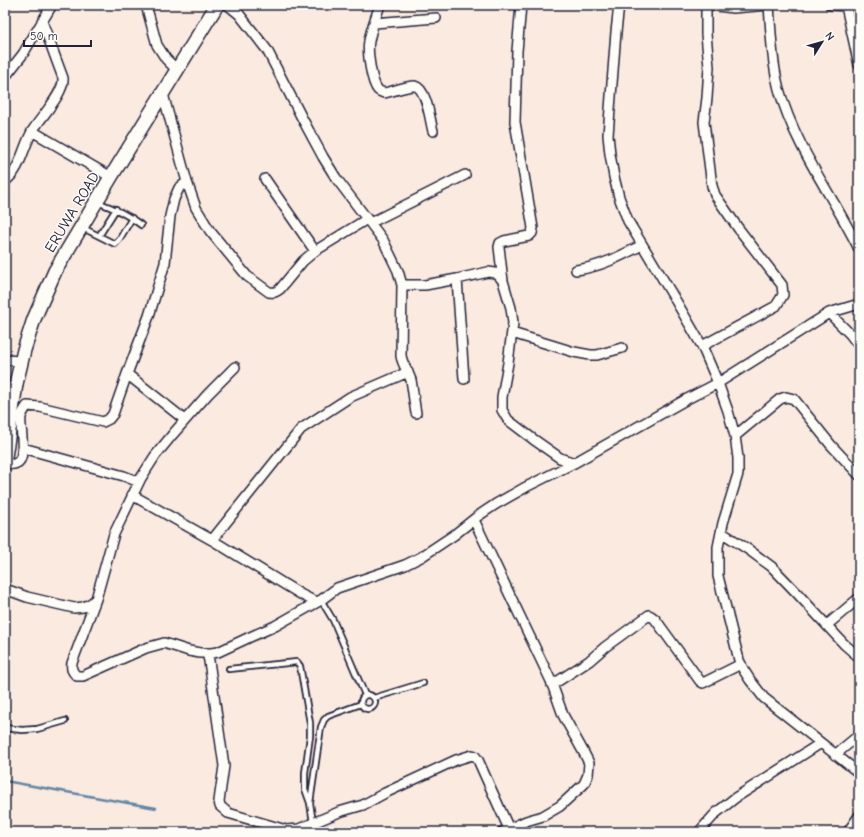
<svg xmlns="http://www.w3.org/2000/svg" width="864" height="837" viewBox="0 0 864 837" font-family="'Comic Neue',sans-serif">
	<rect width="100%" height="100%" fill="#faeadf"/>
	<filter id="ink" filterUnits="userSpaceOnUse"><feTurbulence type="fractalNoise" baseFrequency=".025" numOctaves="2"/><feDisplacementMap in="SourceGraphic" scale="8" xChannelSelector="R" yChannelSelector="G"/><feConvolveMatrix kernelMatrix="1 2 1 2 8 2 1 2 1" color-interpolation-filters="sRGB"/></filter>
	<g filter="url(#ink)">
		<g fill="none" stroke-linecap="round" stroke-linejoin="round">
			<!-- stream -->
			<path stroke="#6386a6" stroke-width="2.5" d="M5 781 156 808"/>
			<defs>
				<path id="lane" d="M97 202C114 208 127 214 141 225
					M83 228 115 244 119 240 132 218
					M99 236 116 209
					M321 600 333 620 365 695
					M229 669 297 662 300 666 310 723V736L305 773V789L310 803
					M361 702a7 7 0 1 1 14 0a7 7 0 1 1-14 0Z
					M374 698 423 683
					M5 728 22 730 37 729 65 721
					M313 823 310 803 321 727 324 720 328 716 361 704"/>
				<path id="street" d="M146 5 157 45 166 59 177 70
					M228 5 239 14 267 50 303 120 323 157 336 178 383 240 398 271 402 285 401 356C403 366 408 371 411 380 413 391 414 402 416 413
					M380 5C376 17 371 29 369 41 367 51 371 82 378 90 380 92 382 92 384 93 392 92 408 85 415 86 427 89 430 121 433 131
					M521 5 517 51 515 122 533 228 532 233 529 236 504 241 500 243 499 247 503 281 511 308 513 323 508 363 502 397V410L508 420 533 439 560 458 574 463
					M619 5 616 32 608 135 610 154 614 177 619 197 628 221 676 301 702 346 718 383 728 411 735 436 738 458V474L723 523 718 547V576L739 660 743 669 750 680 764 698 859 773
					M710 5 733 8 769 5
					M769 5C771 33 772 62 779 89 795 147 833 196 859 249
					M830 5 846 6 852 5
					M846 6 859 65
					M374 23 436 18
					M5 77 23 54 52 5
					M163 94 187 182 196 208 210 231 247 276 269 292C274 293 276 292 280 289L303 261 315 251 367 219
					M32 131 111 177
					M265 179 315 251
					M5 181C21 170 23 146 33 130 41 117 65 92 63 78L42 21
					M370 223 465 175
					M576 270C600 267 621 256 642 245
					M457 279 464 379
					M402 285H425L457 279 488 272 495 273 499 276 503 281
					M829 313 850 334 859 346
					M512 333 574 352 590 355H597L622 348
					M702 346 776 306 783 295 782 285 738 228 715 195 712 186 704 122 707 98 709 67 706 34V5
					M5 360 21 361
					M127 374 185 420
					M735 436 780 399 786 397 794 399 831 445 859 475
					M23 448 124 476 139 482
					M5 463C8 463 12 465 14 464 29 462 19 426 21 417 22 413 25 409 27 406L40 407 103 422 109 419 113 414 127 374 149 316 165 263 170 216 174 199 179 188 187 182
					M132 495 212 540 302 595 316 602
					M474 520 551 681 563 715 584 753 589 763 588 775 584 784 560 806 543 816 526 821 502 832
					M721 532 749 550 772 567 796 592 844 644 859 657
					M212 540 301 429 350 397 408 372
					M5 589 27 597 74 608 83 607 90 604 96 599 114 534 141 478 155 456 173 434 208 394 235 367
					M96 599 72 663C71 669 72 672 77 676H83L146 648 164 643 189 651 200 653H211L218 652 250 637 275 626 321 600 337 588 405 565 421 557 454 535 478 516 496 504 526 487 574 463 687 399 718 383 829 313 859 304
					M827 625 859 598
					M207 653 209 661 224 766 219 801 220 806 228 813 286 830 299 829 339 812 363 805 385 793 456 760 472 755 475 756 478 760 509 829
					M552 685 589 661 605 647 649 615 651 616 655 619 700 681 703 683 741 664
					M835 755 859 735
					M699 832 716 813 735 798 821 743
					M848 832 859 816"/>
				<path id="secondary" d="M5 457 16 384 24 350 34 319 55 271 111 177 217 5"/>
			</defs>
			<!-- lane casing -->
			<use href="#lane" stroke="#22223b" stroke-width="8"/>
			<!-- street casing -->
			<use href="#street" stroke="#22223b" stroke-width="12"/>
			<!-- secondary casing -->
			<use href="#secondary" stroke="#22223b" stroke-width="16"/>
			<!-- lane -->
			<use href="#lane" stroke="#fdfcf7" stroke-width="4.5"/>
			<!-- street -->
			<use href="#street" stroke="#fdfcf7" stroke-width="9"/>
			<!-- secondary -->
			<use href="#secondary" stroke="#fdfcf7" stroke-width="13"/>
		</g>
	</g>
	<g text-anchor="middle" stroke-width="3" stroke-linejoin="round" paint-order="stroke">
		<!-- street labels -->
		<g font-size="15" fill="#22223b" stroke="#fdfcf7">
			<text transform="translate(72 212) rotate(-59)" y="5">ERUWA ROAD</text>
		</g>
	</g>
	<!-- margin -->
	<rect width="864" height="837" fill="none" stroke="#fdfcf7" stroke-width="20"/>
	<rect x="10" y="10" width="844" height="817" fill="none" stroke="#22223b" stroke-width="1.5" filter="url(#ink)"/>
	<!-- north arrow -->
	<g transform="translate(822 42) rotate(53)" stroke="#fdfcf7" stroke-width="3" paint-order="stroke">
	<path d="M0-3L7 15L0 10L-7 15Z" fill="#22223b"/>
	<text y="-6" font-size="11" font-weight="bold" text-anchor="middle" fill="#22223b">N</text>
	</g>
	<!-- scale -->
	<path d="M24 40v6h67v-6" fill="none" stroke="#22223b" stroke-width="2"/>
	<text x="30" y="40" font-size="12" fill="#22223b" stroke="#fdfcf7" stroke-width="3" paint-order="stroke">50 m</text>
</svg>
